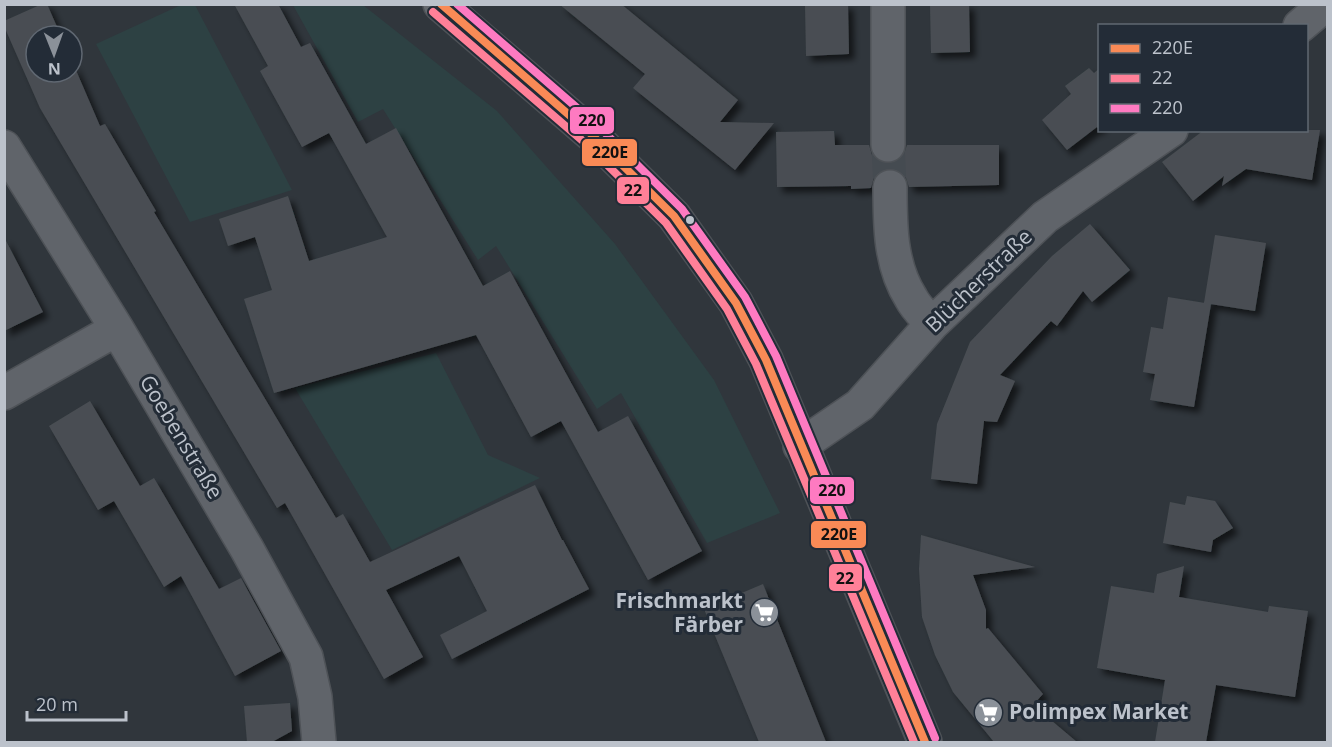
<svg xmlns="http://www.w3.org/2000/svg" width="1332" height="747" viewBox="0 0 1332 747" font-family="'Open Sans',sans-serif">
	<defs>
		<filter id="shadow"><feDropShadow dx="5.5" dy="5.5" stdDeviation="3" flood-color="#0009"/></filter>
	</defs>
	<rect width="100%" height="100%" fill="#30363c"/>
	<!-- green -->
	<path fill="#2d4143" d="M183 4 195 5 292 190 190 222 96 44Z
		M293 5H363L497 111 615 244 714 380 780 513 707 543 621 393 597 409 496 246 478 260 383 109 358 122Z
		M436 353 488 455 540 478 392 550 295 388Z"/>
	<!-- building -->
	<path fill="#494e53" filter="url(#shadow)" d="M42 4H47L61 36H36V72H72V61L100 126 105 124 156 211 154 212 336 518 343 514 370 562 535 485 562 540H563L589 589 452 659 440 635 487 611 459 556 386 590 423 657 384 679 285 503 277 508 40 108 4 26V21Z
		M234 4H278L301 47 310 43 366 144 396 128 483 286 510 271 598 432 628 416 702 551 648 580 561 421 531 437 476 335 274 393 244 299 272 290 255 237 228 246 219 219 288 196 309 261 387 237 329 133 302 147 260 71 268 66Z
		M559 4H621L738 100 720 122 774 123 735 170 633 88 645 74Z
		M805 4H848L849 54 806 56Z
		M930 4H969L970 52 931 53Z
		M1089 68 1094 73 1100 68V130L1097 127 1067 150 1042 120 1071 94 1065 86Z
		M1204 130H1320L1312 180 1246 169 1222 186 1224 176 1193 201 1162 162Z
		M834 131 835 145H869L872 155 879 161 887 164 898 161 904 154 907 145H999V185L909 187 906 178 900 171 889 168 881 171 874 177 871 188 851 189V186L777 187 776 132Z
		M1090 224 1130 270 1092 302 1083 291 1057 326 1051 321 1000 375 1015 381 997 422 984 421 977 484 931 479 937 424 970 342 1052 256Z
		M1215 235 1266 243 1255 311 1204 303Z
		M4 237 43 312 4 331Z
		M1168 297 1211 304 1194 407 1150 400 1155 374 1143 372 1151 327 1163 329Z
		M90 401 140 486 154 478 219 589 241 578 281 651 235 676 181 576 164 587 114 501 98 510 49 426Z
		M1187 496 1215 501 1233 528 1213 540 1211 552 1163 543 1170 502 1185 505Z
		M921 535 1035 567 973 575 986 610V629L988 628 1043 694 1033 705 1077 742H994L953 692 935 655 922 617 919 569Z
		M1184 566 1179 597 1268 612 1269 606 1308 611 1295 697 1216 685 1206 742H1155L1165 680 1097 668 1111 586 1154 593 1157 574Z
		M763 584 826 742H759L704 609Z
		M290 703 292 731 272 742H247L244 706Z"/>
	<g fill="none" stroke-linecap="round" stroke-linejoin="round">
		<!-- minor-tunnel -->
		<path stroke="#454b51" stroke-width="33" stroke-dasharray="33 16" stroke-linecap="butt" d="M888 145 890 187"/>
		<defs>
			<path id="minor" d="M888 4V145
				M1300 26 1326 4
				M4 147 117 329 247 549 306 657 315 697 319 742
				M890 187C890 225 890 265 911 298 916 308 925 316 932 324
				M4 393 117 329
				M800 446 860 405 932 324 1045 217 1171 130"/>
			<path id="secondary" d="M440 4 591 134 674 216 736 303 766 360 925 742"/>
		</defs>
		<!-- minor casing -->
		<use href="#minor" stroke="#4e5257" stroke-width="36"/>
		<!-- secondary casing -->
		<use href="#secondary" stroke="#4e5257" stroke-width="36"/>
		<!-- minor -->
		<use href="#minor" stroke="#60646a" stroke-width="33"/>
		<!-- secondary -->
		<use href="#secondary" stroke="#64686e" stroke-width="33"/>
		<defs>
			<path id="bus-1" d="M441 4 591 134 674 216 736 303 766 360 925 742"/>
			<path id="bus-2" d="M433 12 584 142 666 223 727 309 756 364 914 742"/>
			<path id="bus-3" d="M457 4 598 126 682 209 745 297 776 356 935 738"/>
		</defs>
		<!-- bus-1 casing -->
		<use href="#bus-1" stroke="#232c37" stroke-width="12"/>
		<!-- bus-2 casing -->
		<use href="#bus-2" stroke="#232c37" stroke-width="12"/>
		<!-- bus-3 casing -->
		<use href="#bus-3" stroke="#232c37" stroke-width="12"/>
		<!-- bus-1 -->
		<use href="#bus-1" stroke="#f98a56" stroke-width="8"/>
		<!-- bus-2 -->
		<use href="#bus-2" stroke="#ff8098" stroke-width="8"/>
		<!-- bus-3 -->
		<use href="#bus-3" stroke="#fe7ac1" stroke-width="8"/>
	</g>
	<!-- icons -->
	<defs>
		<symbol id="supermarket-disc" viewBox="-11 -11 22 22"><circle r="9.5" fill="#8b9199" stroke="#232c37"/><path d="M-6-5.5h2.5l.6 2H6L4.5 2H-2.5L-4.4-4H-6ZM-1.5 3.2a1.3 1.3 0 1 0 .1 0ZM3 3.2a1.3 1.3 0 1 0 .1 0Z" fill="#fff"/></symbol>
	</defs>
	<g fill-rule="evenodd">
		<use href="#supermarket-disc" x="748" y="596" width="33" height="33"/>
		<use href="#supermarket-disc" x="972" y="696" width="33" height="33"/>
	</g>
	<!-- markers -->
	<circle fill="#bcc2cb" stroke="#232c37" stroke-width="2" cx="690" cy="220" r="5"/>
	<g text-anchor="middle" stroke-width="6" stroke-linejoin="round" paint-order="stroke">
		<!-- street labels -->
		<g font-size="21" fill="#bcc2cb" stroke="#232c37">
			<text transform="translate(979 281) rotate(-44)" y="7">Blücherstraße</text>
			<text transform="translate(181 437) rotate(59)" y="7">Goebenstraße</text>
		</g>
		<!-- poi labels -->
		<g font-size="21" font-weight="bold" fill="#bcc2cb" stroke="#232c37" text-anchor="end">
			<text x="743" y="608">Frischmarkt<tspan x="743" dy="24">Färber</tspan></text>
			<text x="1009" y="719" text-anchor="start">Polimpex Market</text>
		</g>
	</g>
	<g stroke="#232c37" stroke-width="2">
		<rect x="569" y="106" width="46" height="29" rx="6" fill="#fe7ac1"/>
		<rect x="581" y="138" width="57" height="29" rx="6" fill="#f98a56"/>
		<rect x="616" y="176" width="34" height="29" rx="6" fill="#ff8098"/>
		<rect x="809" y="476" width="46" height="29" rx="6" fill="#fe7ac1"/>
		<rect x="810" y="520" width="57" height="29" rx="6" fill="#f98a56"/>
		<rect x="828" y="563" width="35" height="29" rx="6" fill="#ff8098"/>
	</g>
	<g font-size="16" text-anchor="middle" font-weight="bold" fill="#111">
		<text x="592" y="126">220</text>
		<text x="610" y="158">220E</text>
		<text x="633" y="196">22</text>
		<text x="832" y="496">220</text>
		<text x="839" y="540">220E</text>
		<text x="845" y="584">22</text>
	</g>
	<!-- border -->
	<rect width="1332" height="747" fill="none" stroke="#bcc2cb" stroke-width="12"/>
	<!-- legend -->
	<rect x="1098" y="24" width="210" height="108" fill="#232c37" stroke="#606872" stroke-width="1.5"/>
	<rect x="1110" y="44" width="30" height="9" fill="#f98a56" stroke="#606872" stroke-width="1.5"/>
	<text x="1152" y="54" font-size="18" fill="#bcc2cb">220E</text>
	<rect x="1110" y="74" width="30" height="9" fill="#ff8098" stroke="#606872" stroke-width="1.5"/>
	<text x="1152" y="84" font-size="18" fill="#bcc2cb">22</text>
	<rect x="1110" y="104" width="30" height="9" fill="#fe7ac1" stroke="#606872" stroke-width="1.5"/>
	<text x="1152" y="114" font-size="18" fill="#bcc2cb">220</text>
	<!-- north arrow -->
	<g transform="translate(54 54) rotate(179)"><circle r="28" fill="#232c37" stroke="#606872" stroke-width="1.5"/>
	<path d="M0-4.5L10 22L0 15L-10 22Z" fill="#8b9199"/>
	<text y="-9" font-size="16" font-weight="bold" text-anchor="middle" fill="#bcc2cb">N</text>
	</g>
	<!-- scale -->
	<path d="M27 711v9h99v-9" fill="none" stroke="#bcc2cb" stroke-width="3"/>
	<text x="36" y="711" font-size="18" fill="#bcc2cb" stroke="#232c37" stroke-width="4.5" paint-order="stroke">20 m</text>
</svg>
